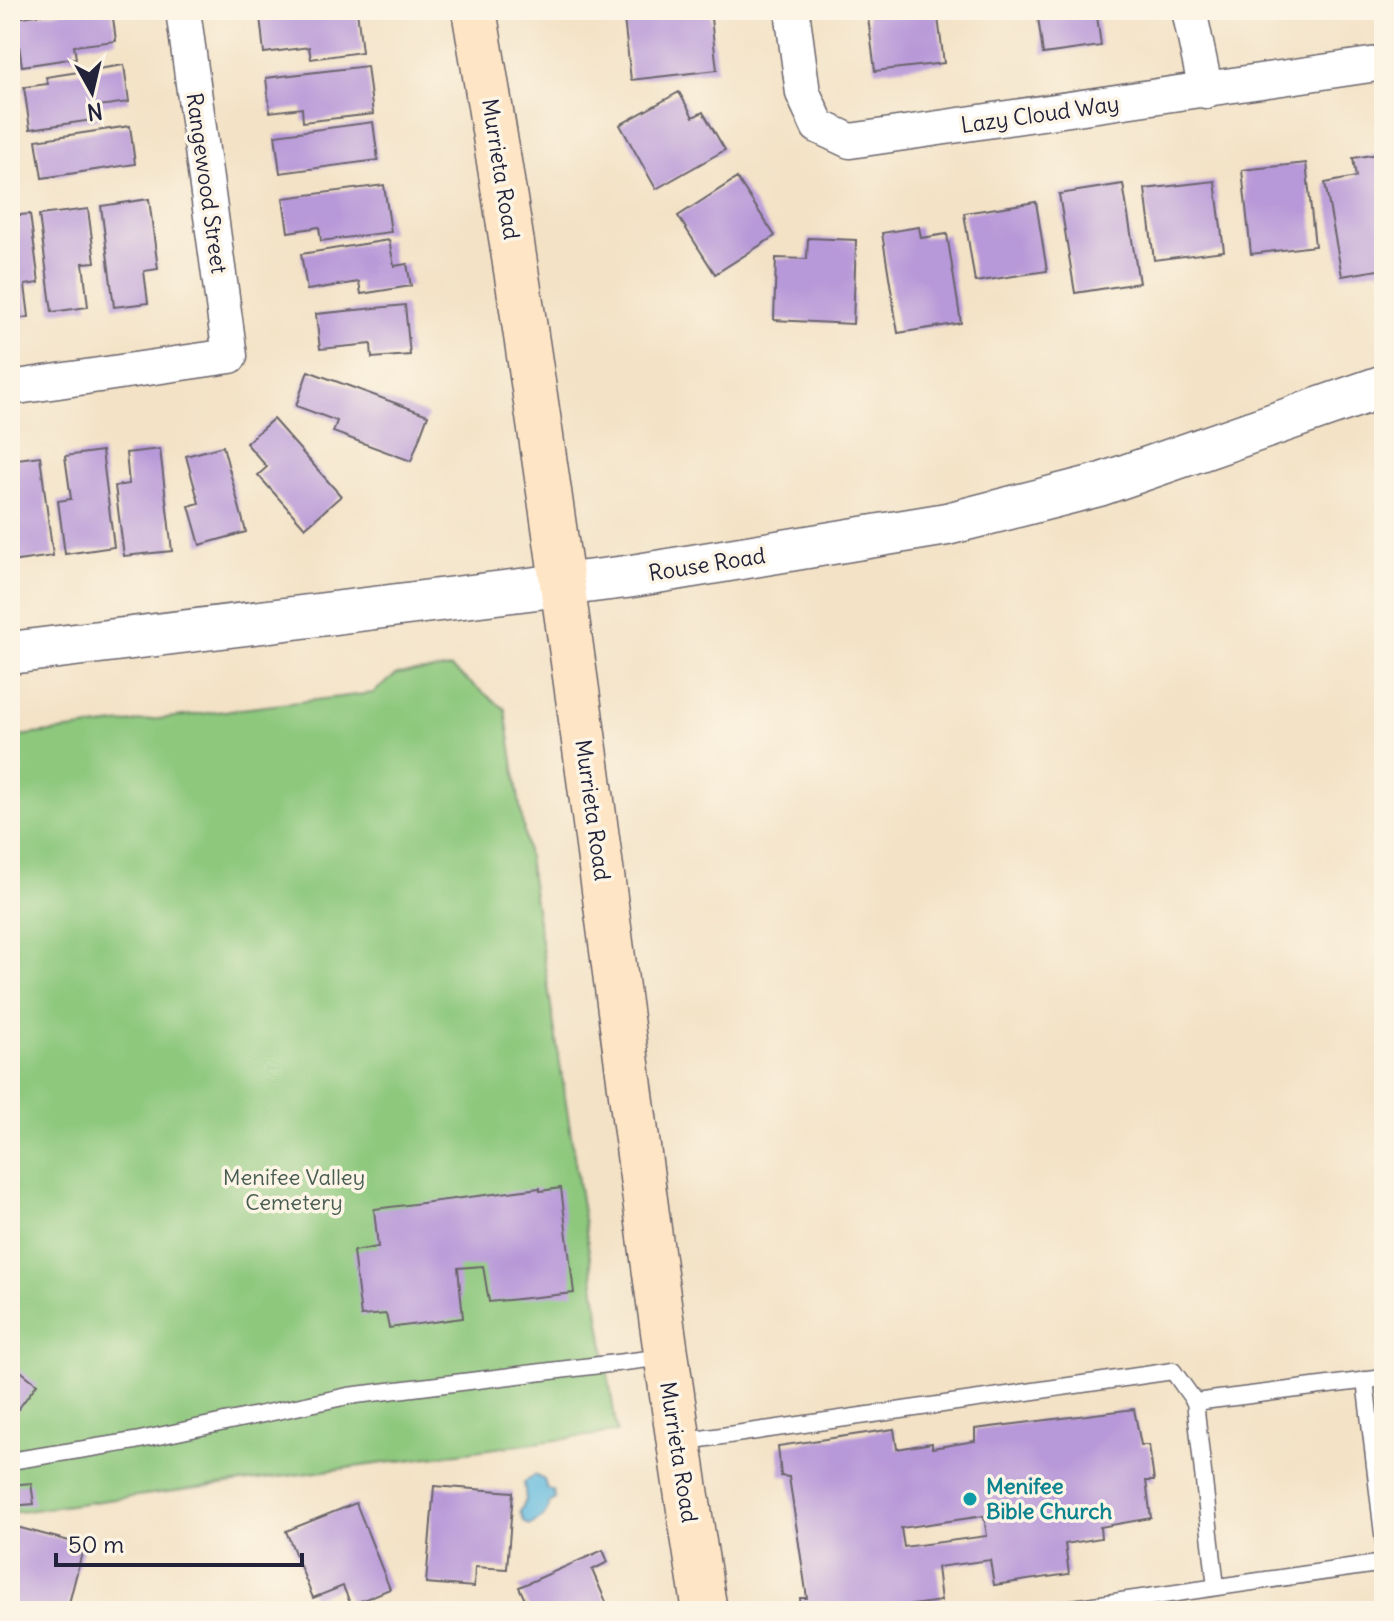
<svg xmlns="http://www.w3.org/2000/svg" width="1394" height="1621" viewBox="0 0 1394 1621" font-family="Delius,sans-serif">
	<rect width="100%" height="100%" fill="#fcf5e5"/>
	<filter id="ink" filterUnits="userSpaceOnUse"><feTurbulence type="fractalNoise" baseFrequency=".0125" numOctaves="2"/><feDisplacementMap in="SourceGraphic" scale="16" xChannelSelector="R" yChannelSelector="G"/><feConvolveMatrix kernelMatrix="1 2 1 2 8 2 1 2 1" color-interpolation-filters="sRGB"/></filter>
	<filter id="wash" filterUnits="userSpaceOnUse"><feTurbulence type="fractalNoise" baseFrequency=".006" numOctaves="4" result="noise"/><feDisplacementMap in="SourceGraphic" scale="32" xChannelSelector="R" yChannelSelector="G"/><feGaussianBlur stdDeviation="1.8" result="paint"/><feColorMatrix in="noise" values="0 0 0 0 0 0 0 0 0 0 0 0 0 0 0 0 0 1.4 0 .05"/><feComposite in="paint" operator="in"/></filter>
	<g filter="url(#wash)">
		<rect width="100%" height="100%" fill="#f3e2c6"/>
		<!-- green -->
		<path fill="#8dc87d" stroke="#58755c" stroke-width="2" d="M451 668 505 709 617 1432 10 1513V737L373 693 397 674Z"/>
		<!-- water -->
		<path fill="#62badf" stroke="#426e8d" stroke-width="2" d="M535 1475 544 1480 547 1489 553 1491 555 1499 549 1503C547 1515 541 1520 530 1525L525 1523 520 1512 526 1500 524 1482Z"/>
		<g id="blocks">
			<!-- building -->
			<path fill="#b798d8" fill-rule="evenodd" d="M73 10H112L116 41 74 46 76 58 22 66 15 18Z
				M310 10H357L362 52 311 59 309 47 264 53 260 16Z
				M623 10H710L717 70 631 80Z
				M867 10H937L944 63 875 71Z
				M1037 10H1112L1113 15 1097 16 1101 46 1043 54Z
				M124 65 129 102 98 106 100 119 30 129 24 87 48 84 46 77Z
				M367 66 373 114 303 122 302 108 270 112 266 78Z
				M679 92 693 117 703 112 725 150 656 189 620 125Z
				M373 122 378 160 280 173 275 135Z
				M130 126 135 164 42 178 36 140Z
				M1384 153V269L1342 276 1325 183 1356 177 1353 158Z
				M1306 163 1315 246 1251 254 1242 170Z
				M737 178 775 236 715 274 678 216Z
				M1215 181 1224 251 1154 260 1145 189Z
				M1123 184 1139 283 1075 293 1059 194Z
				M384 185 391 232 321 241 319 227 288 232 283 198Z
				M149 199 158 269 144 271 148 303 114 307 101 206Z
				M1036 202 1047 271 975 282 964 213Z
				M88 209 95 262 83 263 88 307 52 312 39 215Z
				M30 214 39 283 25 285 29 317 10 320V216Z
				M919 227 921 238 947 234 961 323 898 333 882 233Z
				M808 238 856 240 853 324 774 320 776 258 807 259Z
				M389 240 394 266 407 264 411 286 361 294 359 282 307 290 301 254Z
				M405 305 410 355 372 358 371 344 320 349 316 314Z
				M308 371 428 415 411 461 333 432 337 421 296 406Z
				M273 419 341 496 305 528 258 475 267 467 246 443Z
				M223 446 246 532 200 545 189 506 199 503 186 456Z
				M160 449 172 551 124 556 115 486 129 484 126 453Z
				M102 451 114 547 65 554 58 501 71 499 65 456Z
				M40 456 53 556 10 562V460Z
				M540 1188V1191L561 1188 574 1293 489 1302 483 1266 458 1268 463 1318 389 1328 386 1314 361 1316 353 1251 378 1247 374 1209Z
				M18 1369 37 1384 10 1420V1379Z
				M1134 1409 1141 1445H1149L1154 1481H1146L1151 1518 1100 1527 1101 1538 1065 1544 1069 1574 994 1585 990 1560 937 1567 941 1601 870 1611H801L800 1598H807L789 1477 781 1476 778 1446 894 1429 897 1449 932 1443V1448L975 1441V1429ZM984 1516 987 1536 904 1547 901 1528Z
				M31 1483 34 1504 11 1506 10 1485Z
				M434 1486 513 1492 507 1569 475 1567 474 1587 426 1583Z
				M356 1503 390 1589 351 1605 343 1586 313 1598 286 1531Z
				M13 1526 84 1545 67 1611H10V1537Z
				M603 1550 608 1562 592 1570 610 1611H530L519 1587Z"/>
		</g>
	</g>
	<g filter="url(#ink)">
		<use href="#blocks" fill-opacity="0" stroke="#6b656c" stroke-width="2"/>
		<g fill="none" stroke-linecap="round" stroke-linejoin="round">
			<defs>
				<path id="service" d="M1365 1380 1384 1543
					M1195 1402 1216 1587
					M680 1442 1173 1371 1195 1402 1384 1378
					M10 1461 135 1441 348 1396 665 1357
					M1052 1611 1384 1563"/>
				<path id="minor" d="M792 10 803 93 818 126 850 141 1384 63
					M1189 10 1206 91
					M10 388 230 356 183 10"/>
				<path id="tertiary" d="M10 653 626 577 947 524 1099 485 1384 386"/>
				<path id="secondary" d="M474 10C521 285 560 561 597 838 632 1096 663 1354 705 1611"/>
			</defs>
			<!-- service casing -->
			<use href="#service" stroke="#6b656c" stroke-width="19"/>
			<!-- minor casing -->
			<use href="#minor" stroke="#6b656c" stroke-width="37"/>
			<!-- tertiary casing -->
			<use href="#tertiary" stroke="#6b656c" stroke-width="45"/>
			<!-- secondary casing -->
			<use href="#secondary" stroke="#6b656c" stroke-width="47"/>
			<!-- service -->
			<use href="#service" stroke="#fff" stroke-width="16"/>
			<!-- minor -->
			<use href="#minor" stroke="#fff" stroke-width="34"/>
			<!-- tertiary -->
			<use href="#tertiary" stroke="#fff" stroke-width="42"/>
			<!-- secondary -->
			<use href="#secondary" stroke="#fee5c5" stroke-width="44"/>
		</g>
	</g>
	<!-- markers -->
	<circle fill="#0f9aa8" stroke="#fcf5e5" stroke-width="3" cx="970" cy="1499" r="8"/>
	<g text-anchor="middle" stroke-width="7" stroke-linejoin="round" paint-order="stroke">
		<!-- street labels -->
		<g font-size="22" fill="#22223b" stroke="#fcf5e5">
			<text transform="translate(1040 114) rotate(-8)" y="8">Lazy Cloud Way</text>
			<text transform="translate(501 169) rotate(81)" y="8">Murrieta Road</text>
			<text transform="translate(207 183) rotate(82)" y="8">Rangewood Street</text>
			<text transform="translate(707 564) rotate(-9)" y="8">Rouse Road</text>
			<text transform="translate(593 810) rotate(82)" y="8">Murrieta Road</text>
			<text transform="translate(679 1452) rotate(81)" y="8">Murrieta Road</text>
		</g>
		<!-- park labels -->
		<g font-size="22" fill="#475c52" stroke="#fcf5e5">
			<text x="294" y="1185">Menifee Valley<tspan x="294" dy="25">Cemetery</tspan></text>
		</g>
		<!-- culture labels -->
		<g font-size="22" font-weight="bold" fill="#0d838f" stroke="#fcf5e5" text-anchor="start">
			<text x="986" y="1494">Menifee<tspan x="986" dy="25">Bible Church</tspan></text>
		</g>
	</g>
	<!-- margin -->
	<rect width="1394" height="1621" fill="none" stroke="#fcf5e5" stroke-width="40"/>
	<!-- north arrow -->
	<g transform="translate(92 92) rotate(172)" stroke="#fcf5e5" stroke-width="6" paint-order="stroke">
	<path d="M0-6L14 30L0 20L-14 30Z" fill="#22223b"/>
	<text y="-12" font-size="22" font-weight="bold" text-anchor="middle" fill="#22223b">N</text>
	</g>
	<!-- scale -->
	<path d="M56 1553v12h246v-12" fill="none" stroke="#22223b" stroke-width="4"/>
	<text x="68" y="1553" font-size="24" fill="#22223b" stroke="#fcf5e5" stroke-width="6" paint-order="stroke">50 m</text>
</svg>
